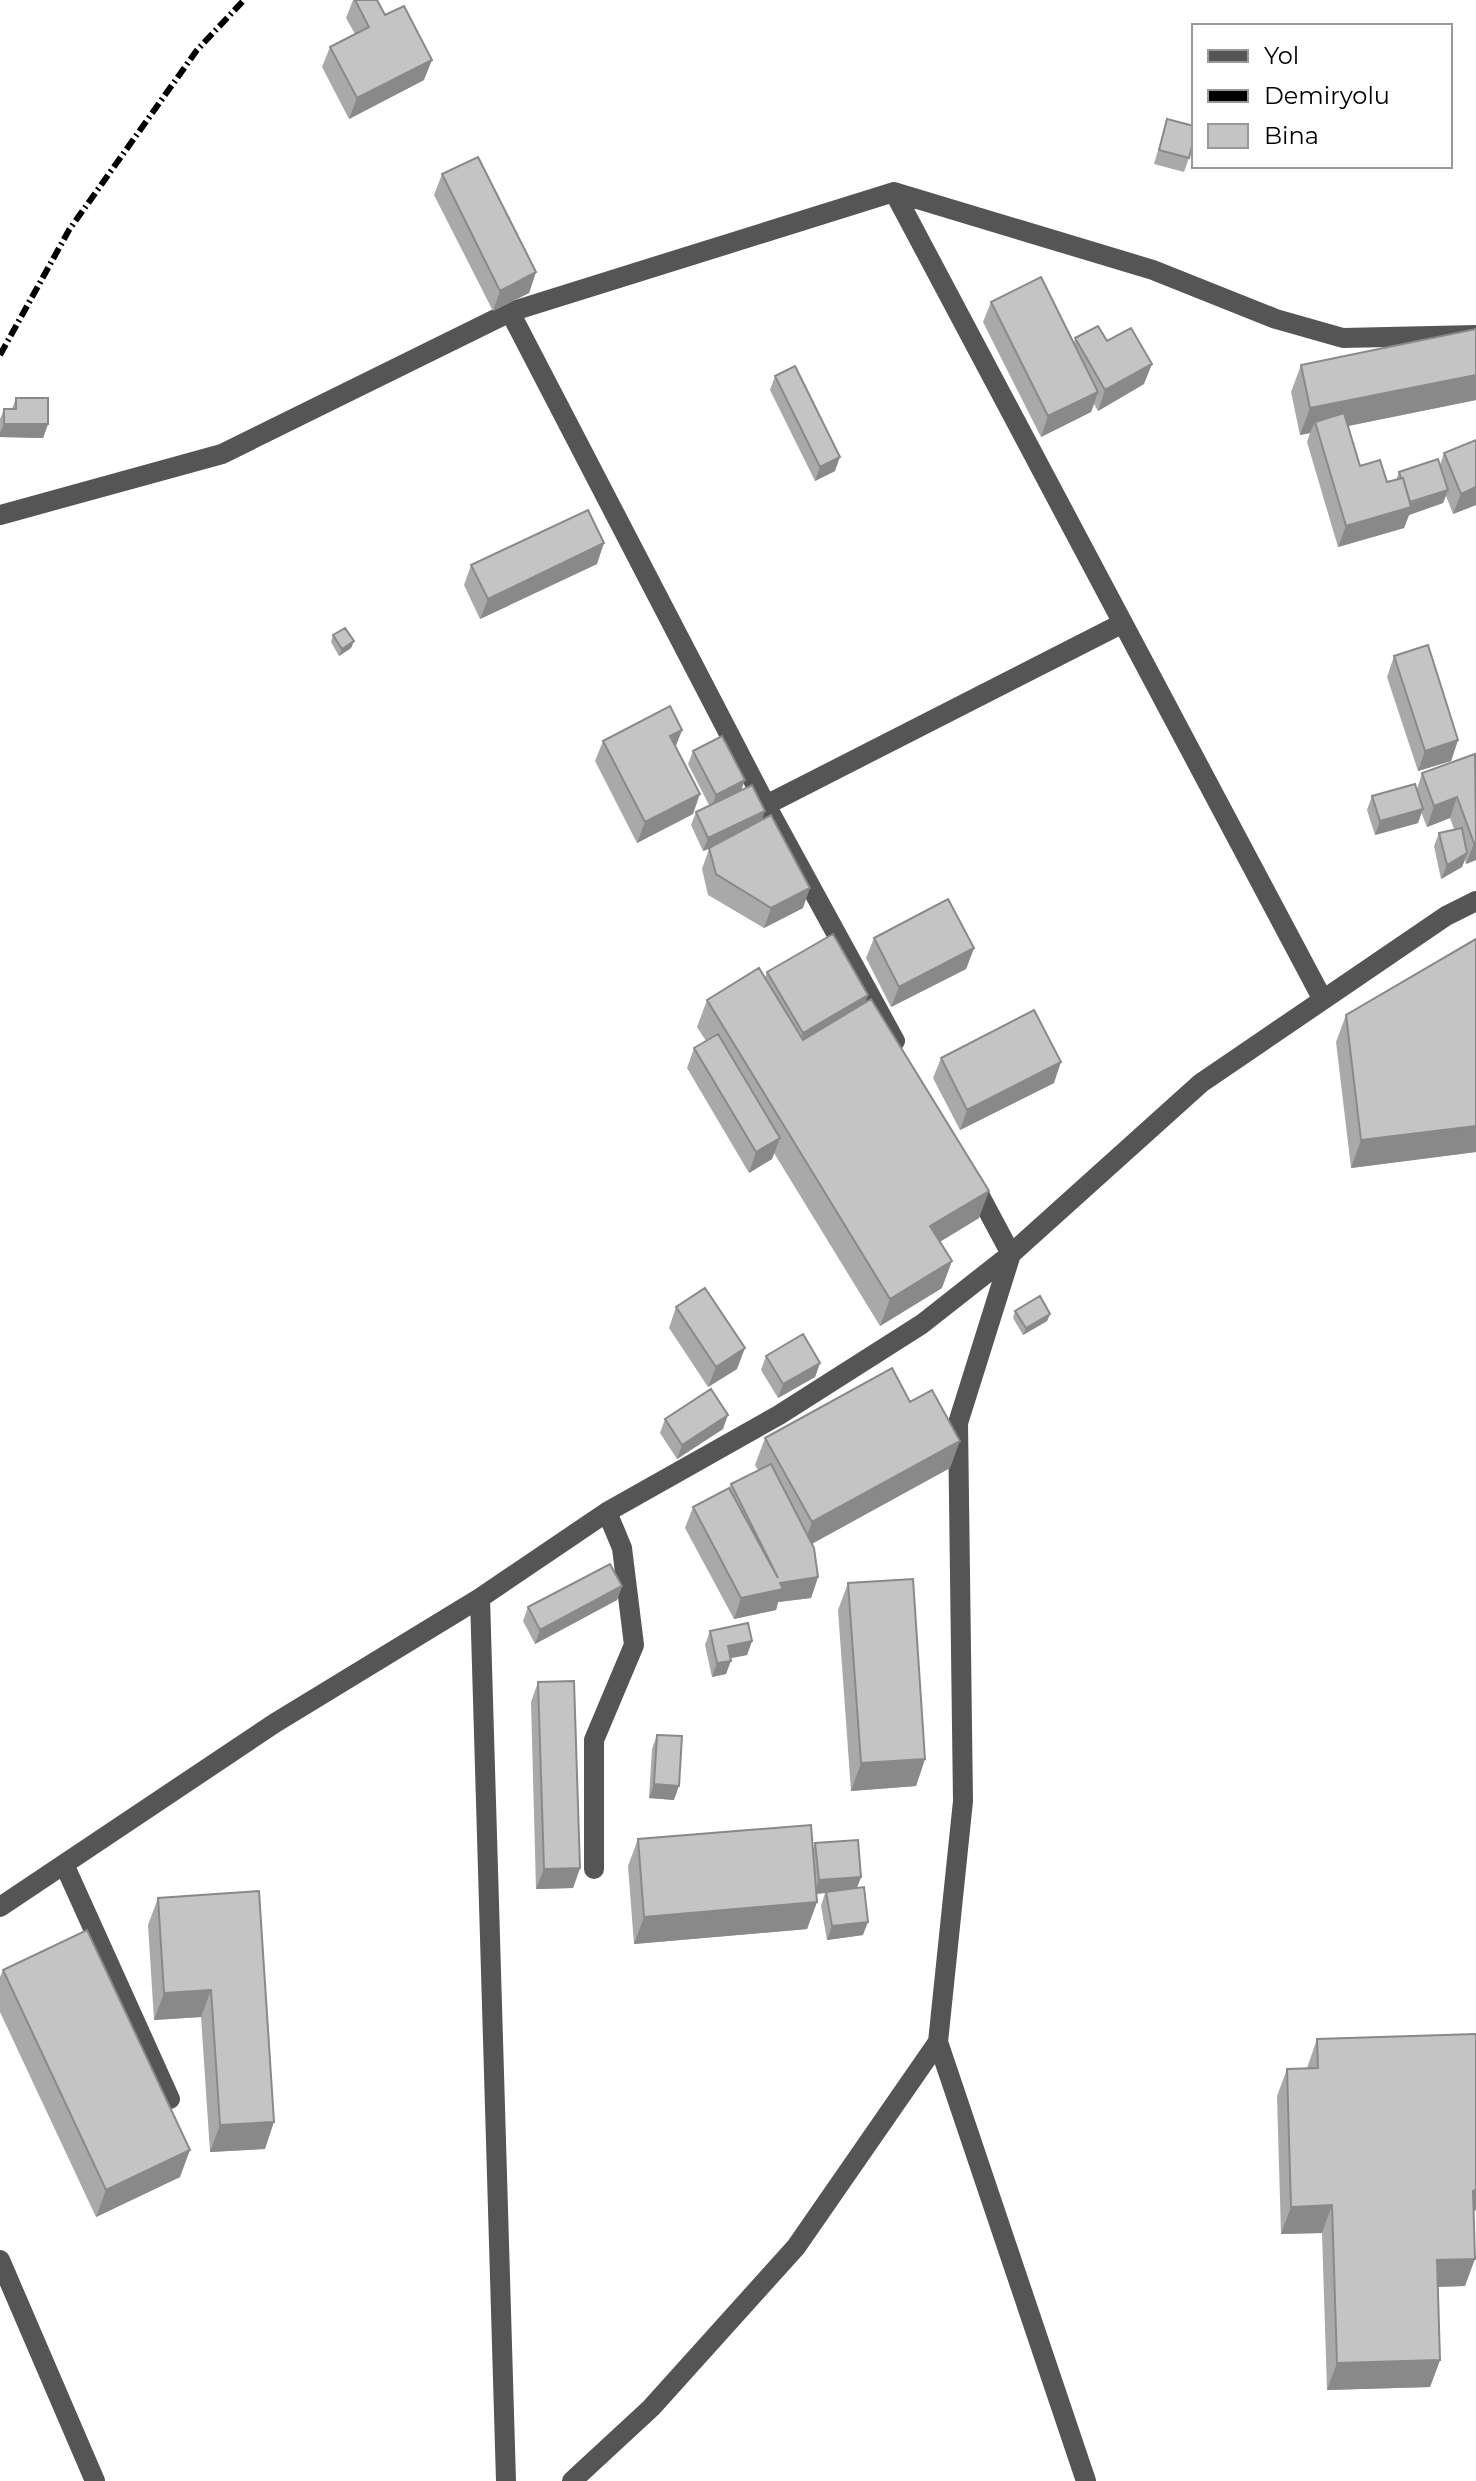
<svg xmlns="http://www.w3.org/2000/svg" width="1476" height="2481" viewBox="0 0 1476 2481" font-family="Montserrat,sans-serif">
	<rect width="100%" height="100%" fill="#fff"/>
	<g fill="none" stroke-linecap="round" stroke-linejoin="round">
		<!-- minor -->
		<path stroke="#555" stroke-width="20" d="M894 192 1323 1000
			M510 312 766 805 895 1041
			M0 515 222 454 510 312 894 192 1153 270 1276 319 1343 338 1476 335
			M766 805 1123 623
			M480 1598 506 2481
			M64 1864 170 2099
			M594 1869V1740L634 1645 622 1548 607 1512
			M0 1907 275 1723 480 1598 607 1512 779 1415 922 1324 1011 1254 1201 1083 1446 916 1476 901
			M938 2042 1086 2481
			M0 2260 95 2481
			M572 2481 651 2408 796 2247 938 2042 963 1801 958 1423 1011 1254 972 1181"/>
		<!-- rail -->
		<path stroke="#000" stroke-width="6" stroke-dasharray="12 4 2 4" stroke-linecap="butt" d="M0 355 69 230 197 50 244 0"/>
	</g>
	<!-- wall -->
	<path fill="#a9a9a9" d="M353 0H377L424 80 349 119 322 67 330 47 355 34 346 18Z
		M1167 119 1189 158 1184 172 1154 164Z
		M442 174 536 272 529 293 493 311 434 195Z
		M991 302 1074 343 1075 338 1107 341 1144 384 1098 411 1094 404 1091 412 1041 437 983 322Z
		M1476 329V400L1348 426 1360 466 1387 482 1396 480 1399 472 1440 465 1444 453 1476 505 1453 514 1446 496 1443 503 1409 515 1404 528 1338 547 1307 442 1310 433 1300 435 1291 392 1301 365Z
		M775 376 835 471 815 481 770 390Z
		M16 398 48 424 43 438 0 437V419L4 409H12Z
		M597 564 480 619 464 585 471 565Z
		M333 635 354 641 351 648 339 656 331 642Z
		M1394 656 1458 740 1451 761 1418 771 1387 677Z
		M682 730 676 746 693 814 637 843 595 761 603 741Z
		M693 751 741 790 761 821 803 908 764 928 708 895 702 869 709 849 703 851 691 825 696 812 709 805 688 764Z
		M1476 756V860L1466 864 1465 860 1462 867 1441 879 1434 846 1439 833 1454 829 1450 818 1427 827 1421 812 1418 823 1375 835 1367 810 1372 796 1417 789 1422 773Z
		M874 938 974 948 966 969 891 1007 866 958Z
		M1476 939V1152L1351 1168 1336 1042 1346 1015Z
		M767 972 866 1002 979 1218 940 1242 942 1288 880 1326 774 1153 772 1159 749 1173 687 1068 694 1048 706 1041 697 1027 707 1000 765 978Z
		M941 1058 1054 1083 960 1130 933 1078Z
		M676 1307 737 1369 708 1387 669 1328Z
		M1015 1311 1050 1314 1047 1321 1023 1335 1013 1318Z
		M766 1356 820 1363 815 1377 778 1398 761 1370Z
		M910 1402 950 1468 812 1544 818 1577 811 1598 778 1602 776 1610 734 1619 685 1528 693 1507 729 1488 731 1484 758 1470 755 1465 765 1438Z
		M665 1419 723 1429 677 1459 660 1433Z
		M848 1583 925 1759 916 1786 851 1791 838 1610Z
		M622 1586 617 1600 535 1644 523 1621 528 1607Z
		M710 1631 752 1641 747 1655 730 1658 726 1674 712 1677 705 1645Z
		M538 1682 580 1868 573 1888 536 1889 531 1702Z
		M657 1735 674 1800 649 1798 652 1749Z
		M638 1839 813 1849 815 1843 861 1877 857 1888 863 1935 827 1940 821 1906 825 1893 816 1894 817 1902 807 1929 634 1944 628 1866Z
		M259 1891 265 2149 210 2152 201 2017 154 2020 148 1925 158 1898Z
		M3 1970 180 2177 96 2217 0 2012V1977Z
		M1476 2034V2210L1474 2211 1465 2286 1438 2287 1440 2360 1430 2387 1327 2390 1322 2233 1281 2234 1277 2096 1287 2069 1307 2068 1317 2039Z"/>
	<!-- shaded-wall -->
	<path fill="#898989" d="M432 60 424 80 349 119 357 98Z
		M536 272 529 293 493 311 500 291Z
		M1152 364 1144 384 1098 411 1105 390Z
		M1476 375V400L1318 432 1315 422 1310 433 1300 435 1310 408Z
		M1098 392 1091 412 1041 437 1048 416Z
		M4 424H48L43 438 0 437V433Z
		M840 457 835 471 815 481 820 467Z
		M1476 487V505L1453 514 1461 494Z
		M1448 490 1443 503 1409 515 1404 528 1338 547 1346 526Z
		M604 543 597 564 480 619 488 599Z
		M354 641 351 648 339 656 342 649Z
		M682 730 674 750 670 736Z
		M1458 740 1451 761 1418 771 1425 751Z
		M745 780 740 794 711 809 716 795Z
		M700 794 693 814 637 843 645 822Z
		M1457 797 1450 818 1427 827 1434 806Z
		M1423 809 1418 823 1375 835 1380 821Z
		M765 811 760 825 703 851 708 838Z
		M1476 842V860L1466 864 1474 843Z
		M1467 853 1462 867 1441 879 1447 865Z
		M810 888 803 908 764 928 771 908Z
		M974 948 966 969 891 1007 899 987Z
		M868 995 861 1016 795 1054 803 1033Z
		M1061 1062 1054 1083 960 1130 967 1110Z
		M1476 1126V1152L1351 1168 1361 1140Z
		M780 1138 772 1159 749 1173 756 1152Z
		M989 1191 979 1218 921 1253 930 1226Z
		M952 1261 942 1288 880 1326 890 1299Z
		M1050 1314 1047 1321 1023 1335 1026 1328Z
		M745 1348 737 1369 708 1387 716 1367Z
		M820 1363 815 1377 778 1398 783 1384Z
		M728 1415 723 1429 677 1459 682 1445Z
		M960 1441 950 1468 802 1549 812 1522Z
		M818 1577 811 1598 778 1602 776 1610 734 1619 741 1598 780 1583Z
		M622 1586 617 1600 535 1644 540 1630Z
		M752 1641 747 1655 722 1660 728 1646Z
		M731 1661 726 1674 712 1677 717 1663Z
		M925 1759 916 1786 851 1791 861 1763Z
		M654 1784 679 1786 674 1800 649 1798Z
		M580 1868 573 1888 536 1889 544 1869Z
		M861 1877 856 1890 814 1894 819 1880Z
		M817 1902 807 1929 634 1944 644 1917Z
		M868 1922 863 1935 827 1940 832 1926Z
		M211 1990 201 2017 154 2020 164 1993Z
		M274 2122 265 2149 210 2152 220 2125Z
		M190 2150 180 2177 96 2217 106 2190Z
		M1476 2189V2210L1463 2218 1473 2191Z
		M1332 2205 1322 2233 1281 2234 1291 2207Z
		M1475 2259 1465 2286 1427 2287 1437 2260Z
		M1440 2360 1430 2387 1327 2390 1337 2363Z"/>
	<!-- building -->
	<path fill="#c4c4c4" stroke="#898989" stroke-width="2" d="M355 0H377L385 15 404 6 432 60 357 98 330 47 369 27Z
		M1167 119 1194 126V138L1189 158 1159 150Z
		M478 157 536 272 500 291 442 174Z
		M1041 277 1098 392 1048 416 991 302Z
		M1098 326 1107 341 1131 328 1152 364 1105 390 1075 338Z
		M1476 329V375L1310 408 1301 365Z
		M795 366 840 457 820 467 775 376Z
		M16 398H48V424H4V409H16Z
		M1344 413 1360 466 1380 460 1387 482 1403 478 1411 507 1346 526 1315 422Z
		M1476 440V487L1461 494 1444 453Z
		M1438 459 1448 490 1410 502 1403 478H1401L1399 472Z
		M588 510 604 543 488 599 471 565Z
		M345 628 354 641 342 649 333 635Z
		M1428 645 1458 740 1425 751 1394 656Z
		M670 706 682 730 670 736 700 794 645 822 603 741Z
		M722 736 745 780 716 795 693 751Z
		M1475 754 1476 842 1474 843 1457 797 1434 806 1422 773Z
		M1415 784 1423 809 1380 821 1372 796Z
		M752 785 765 811 708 838 696 812Z
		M771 815 810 888 771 908 716 874 709 848Z
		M1462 828 1467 853 1447 865 1439 833Z
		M948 899 974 948 899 987 874 938Z
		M833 934 868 995 803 1033 767 972Z
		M1476 939V1126L1361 1140 1346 1015Z
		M759 968 803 1040 871 999 989 1191 930 1226 952 1261 890 1299 707 1000Z
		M1034 1010 1061 1062 967 1110 941 1058Z
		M718 1034 780 1138 756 1152 694 1048Z
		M705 1288 745 1348 716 1367 676 1307Z
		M1040 1296 1050 1314 1026 1328 1015 1311Z
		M803 1334 820 1363 783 1384 766 1356Z
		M892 1368 910 1402 932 1390 960 1441 812 1522 765 1438Z
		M711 1389 728 1415 682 1445 665 1419Z
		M771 1464 814 1548 818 1577 780 1583 783 1589 741 1598 693 1507 729 1488 778 1578 731 1484Z
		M610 1564 622 1586 540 1630 528 1607Z
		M913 1579 925 1759 861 1763 848 1583Z
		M748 1623 752 1641 728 1646 731 1661 717 1663 710 1631Z
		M574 1681 580 1868 544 1869 538 1682Z
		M657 1735 682 1736 679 1786 654 1784Z
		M811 1825 817 1902 644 1917 638 1839Z
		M858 1840 861 1877 819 1880 815 1843Z
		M864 1887 868 1922 832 1926 826 1892Z
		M259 1891 274 2122 220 2125 211 1990 164 1993 158 1898Z
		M87 1930 190 2150 106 2190 3 1970Z
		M1476 2034V2189L1473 2191 1475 2259 1437 2260 1440 2360 1337 2363 1332 2205 1291 2207 1287 2069 1318 2068 1317 2039Z"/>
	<!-- legend -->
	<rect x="1192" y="24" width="260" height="144" fill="#ffffff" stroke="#999999" stroke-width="2"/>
	<rect x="1208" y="50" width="40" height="12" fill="#555555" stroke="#999999" stroke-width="2"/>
	<text x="1264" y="64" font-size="24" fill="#000000">Yol</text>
	<rect x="1208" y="90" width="40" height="12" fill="#000000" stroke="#999999" stroke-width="2"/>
	<text x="1264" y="104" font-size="24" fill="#000000">Demiryolu</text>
	<rect x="1208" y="124" width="40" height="24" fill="#c4c4c4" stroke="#999999" stroke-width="2"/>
	<text x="1264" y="144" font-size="24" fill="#000000">Bina</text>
</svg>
